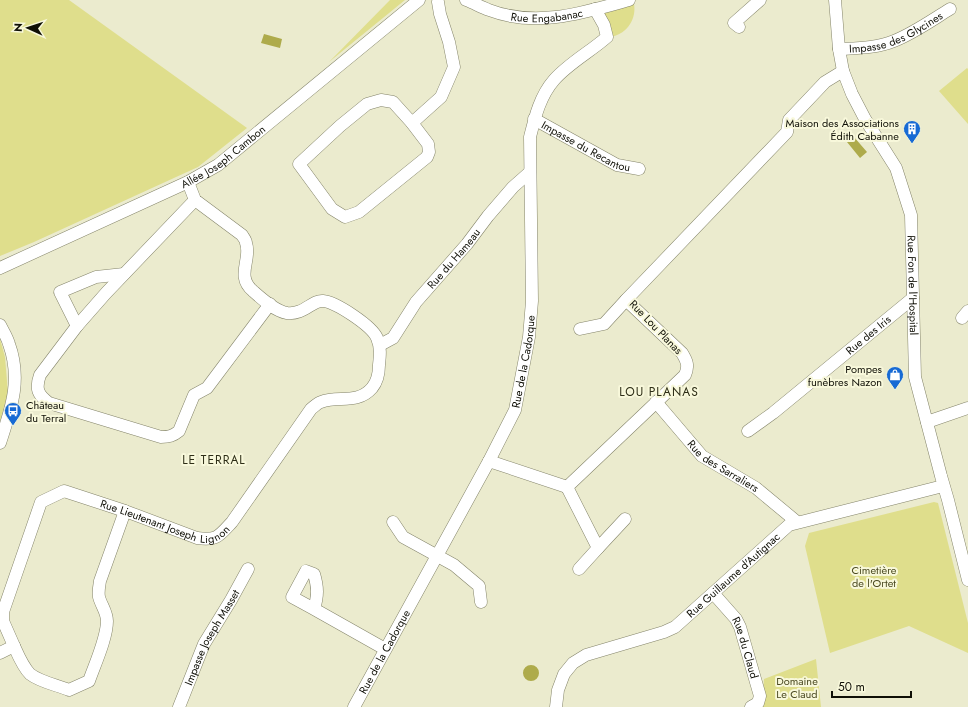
<svg xmlns="http://www.w3.org/2000/svg" width="968" height="707" viewBox="0 0 968 707" font-family="Jost,sans-serif">
	<rect width="100%" height="100%" fill="#ebebce"/>
	<!-- green -->
	<path fill="#dfde8c" d="M0 0H69L247 128 198 167 34 242 0 256Z
		M390 0H405L329 62Z
		M634 4C637 21 624 37 607 37L597 13Z
		M967 68 968 69V124L939 91Z
		M0 339 5 357 8 393 0 421Z
		M934 502 938 503 968 623V653L909 626 830 653 805 546 809 533Z
		M816 659 821 707H758L763 696 764 679Z"/>
	<!-- water -->
	<path fill="#aeab4b" d="M264 34 282 39 280 48 261 43Z
		M854 137 867 152 860 158 847 142Z
		M523 673a8 8 0 1 1 16 0a8 8 0 1 1-16 0Z"/>
	<g fill="none" stroke-linecap="round" stroke-linejoin="round">
		<defs>
			<g id="minor">
				<path id="s1" d="M466 0C474 3 481 7 489 10 536 28 583 13 629 0"/>
				<path id="s2" d="M835 0 839 49 843 71 852 94 865 119 896 168 911 215 915 377 941 476 948 500 968 580"/>
				<path d="M739 27 734 23 760 0"/>
				<path id="s3" d="M839 49C858 48 877 48 894 41 914 33 932 20 950 9"/>
				<path d="M381 100 393 102 412 123 428 144 429 152 427 157 359 212 345 217 332 209 299 164 340 126 367 104Z"/>
				<path id="s4" d="M534 119 617 165 639 169"/>
				<path d="M412 123 441 97 454 67 449 42 440 14 438 2"/>
				<path d="M195 200 106 293 77 326 40 375C35 389 38 395 49 403L161 437C169 437 173 436 179 431L194 395 207 388 270 304"/>
				<path id="s5" d="M0 268 188 182 218 165 419 0"/>
				<path d="M962 318 968 311"/>
				<path d="M0 325C3 331 7 337 9 344 22 380 11 409 0 443"/>
				<path d="M77 326 60 292 96 277 124 274"/>
				<path d="M580 329 604 324 626 300"/>
				<path id="s6" d="M380 345 393 338 416 302 467 244 488 216 513 187 530 172"/>
				<path id="s7" d="M656 402 702 456 756 488 797 522"/>
				<path d="M927 422 968 408"/>
				<path id="s8" d="M748 431 773 413 913 298"/>
				<path d="M489 461 567 487 685 375C689 366 687 361 682 353L626 300 787 132 789 120 825 82 843 71"/>
				<path d="M567 487 598 548 625 519"/>
				<path d="M393 522 403 537 454 565 479 586 481 602"/>
				<path d="M579 569 598 548"/>
				<path id="s9" d="M713 593 736 619 740 627 760 696 758 703 751 707"/>
				<path d="M314 609 292 597 306 571 314 574C318 587 318 596 314 609L385 649"/>
				<path d="M14 646C18 655 23 667 30 674 40 682 57 685 69 690L89 681C95 664 107 638 107 621 107 612 101 605 99 597 98 592 99 587 100 581L125 511"/>
				<path id="s10" d="M0 653 14 646 3 621V612L41 502 64 491 125 511 197 538C217 541 219 536 232 522L311 409C314 407 317 403 321 402 338 395 357 405 372 388 377 382 379 372 379 365 380 356 381 347 377 338 372 326 336 302 323 301 312 300 304 315 287 313 275 311 262 299 253 291 235 276 252 259 246 243 246 240 243 237 242 235L195 200 188 182"/>
				<path id="s11" d="M179 707 204 644 231 600 248 569"/>
				<path id="s12" d="M354 707 489 461 515 410 529 337 532 301 530 137C535 117 540 96 554 80 569 63 590 52 607 37L604 25 595 9"/>
				<path id="s13" d="M556 707 558 690 564 674 573 663 586 655 664 632 675 627 789 525 943 486"/>
			</g>
		</defs>
		<!-- minor casing -->
		<use href="#minor" stroke="#84846a" stroke-width="13"/>
		<!-- minor -->
		<use href="#minor" stroke="#fff" stroke-width="12"/>
	</g>
	<!-- icons -->
	<defs>
		<symbol id="building-pin" viewBox="-11 -11 22 30"><path d="M0 17L-7.5 6A9.5 9.5 0 1 1 7.5 6Z" fill="#176ad4" stroke="#f8f8db"/><path d="M-4-6H4V6H1V3H-1V6H-4ZM-2.5-4.3h1.7v1.8h-1.7ZM.8-4.3h1.7v1.8H.8ZM-2.5-1h1.7V.8h-1.7ZM.8-1h1.7V.8H.8Z" fill="#fff"/></symbol>
		<symbol id="shop-pin" viewBox="-11 -11 22 30"><path d="M0 17L-7.5 6A9.5 9.5 0 1 1 7.5 6Z" fill="#176ad4" stroke="#f8f8db"/><path d="M-5-2.5h2.3a2.7 3.5 0 0 1 5.4 0H5L5.5 6h-11ZM-1.5-2.5h3a1.5 2.3 0 0 0-3 0Z" fill="#fff"/></symbol>
		<symbol id="bus-pin" viewBox="-11 -11 22 30"><path d="M0 17L-7.5 6A9.5 9.5 0 1 1 7.5 6Z" fill="#176ad4" stroke="#f8f8db"/><path d="M-5-6H5V4H4V6H2V4H-2V6H-4V4H-5ZM-3.5-4V0h7V-4ZM-3.5 1.2v1.5H-2V1.2ZM2 1.2v1.5H3.5V1.2Z" fill="#fff"/></symbol>
	</defs>
	<g fill-rule="evenodd">
		<use href="#building-pin" x="902" y="119" width="20" height="27"/>
		<use href="#shop-pin" x="885" y="365" width="20" height="27"/>
		<use href="#bus-pin" x="3" y="401" width="20" height="27"/>
	</g>
	<g text-anchor="middle" stroke-width="4" stroke-linejoin="round" paint-order="stroke">
		<!-- street labels -->
		<g font-size="11" fill="#0f0f06" stroke="#f8f8db">
			<text dy="4" stroke="none"><textPath href="#s1" startOffset="84">Rue Engabanac</textPath></text>
			<text dy="4" stroke="none"><textPath href="#s3" startOffset="60">Impasse des Glycines</textPath></text>
			<text dy="4" stroke="none"><textPath href="#s4" startOffset="59">Impasse du Recantou</textPath></text>
			<text dy="4" stroke="none"><textPath href="#s5" startOffset="250">Allée Joseph Cambon</textPath></text>
			<text dy="4" stroke="none"><textPath href="#s6" startOffset="115">Rue du Hameau</textPath></text>
			<text dy="4" stroke="none"><textPath href="#s2" startOffset="302">Rue Fon de l'Hospital</textPath></text>
			<text transform="translate(656 327) rotate(46)" y="4">Rue Lou Planas</text>
			<text dy="4" stroke="none"><textPath href="#s8" startOffset="154">Rue des Iris</textPath></text>
			<text dy="4" stroke="none"><textPath href="#s12" startOffset="387">Rue de la Cadorque</textPath></text>
			<text dy="4" stroke="none"><textPath href="#s7" startOffset="94">Rue des Sarraliers</textPath></text>
			<text dy="4" stroke="none"><textPath href="#s10" startOffset="301">Rue Lieutenant Joseph Lignon</textPath></text>
			<text dy="4" stroke="none"><textPath href="#s13" startOffset="235">Rue Guillaume d'Autignac</textPath></text>
			<text dy="4" stroke="none"><textPath href="#s11" startOffset="77">Impasse Joseph Masset</textPath></text>
			<text dy="4" stroke="none"><textPath href="#s9" startOffset="65">Rue du Claud</textPath></text>
			<text dy="4" stroke="none"><textPath href="#s12" startOffset="63">Rue de la Cadorque</textPath></text>
		</g>
		<!-- poi labels -->
		<g font-size="11" fill="#0f0f06" stroke="#f8f8db" text-anchor="end">
			<text x="899" y="127">Maison des Associations<tspan x="899" dy="13">Édith Cabanne</tspan></text>
			<text x="882" y="373">Pompes<tspan x="882" dy="13">funèbres Nazon</tspan></text>
			<text x="26" y="409" text-anchor="start">Château<tspan x="26" dy="13">du Terral</tspan></text>
		</g>
		<!-- park labels -->
		<g font-size="11" fill="#4b4a22" stroke="#f8f8db">
			<text x="874" y="574">Cimetière<tspan x="874" dy="13">de l'Ortet</tspan></text>
			<text x="797" y="685">Domaine<tspan x="797" dy="13">Le Claud</tspan></text>
		</g>
		<!-- neighbourhood labels -->
		<g font-size="12" letter-spacing="1" fill="#2e2e17" stroke="#f8f8db">
			<text x="659" y="396">LOU PLANAS</text>
			<text x="214" y="464">LE TERRAL</text>
		</g>
	</g>
	<!-- north arrow -->
	<g transform="translate(28 28) rotate(273)" stroke="#f8f8db" stroke-width="3" paint-order="stroke">
	<path d="M0-3L7 15L0 10L-7 15Z" fill="#0f0f06"/>
	<text y="-6" font-size="11" font-weight="bold" text-anchor="middle" fill="#0f0f06">N</text>
	</g>
	<!-- scale -->
	<path d="M832 691v6h79v-6" fill="none" stroke="#0f0f06" stroke-width="2"/>
	<text x="838" y="691" font-size="12" fill="#0f0f06" stroke="#f8f8db" stroke-width="3" paint-order="stroke">50 m</text>
</svg>
